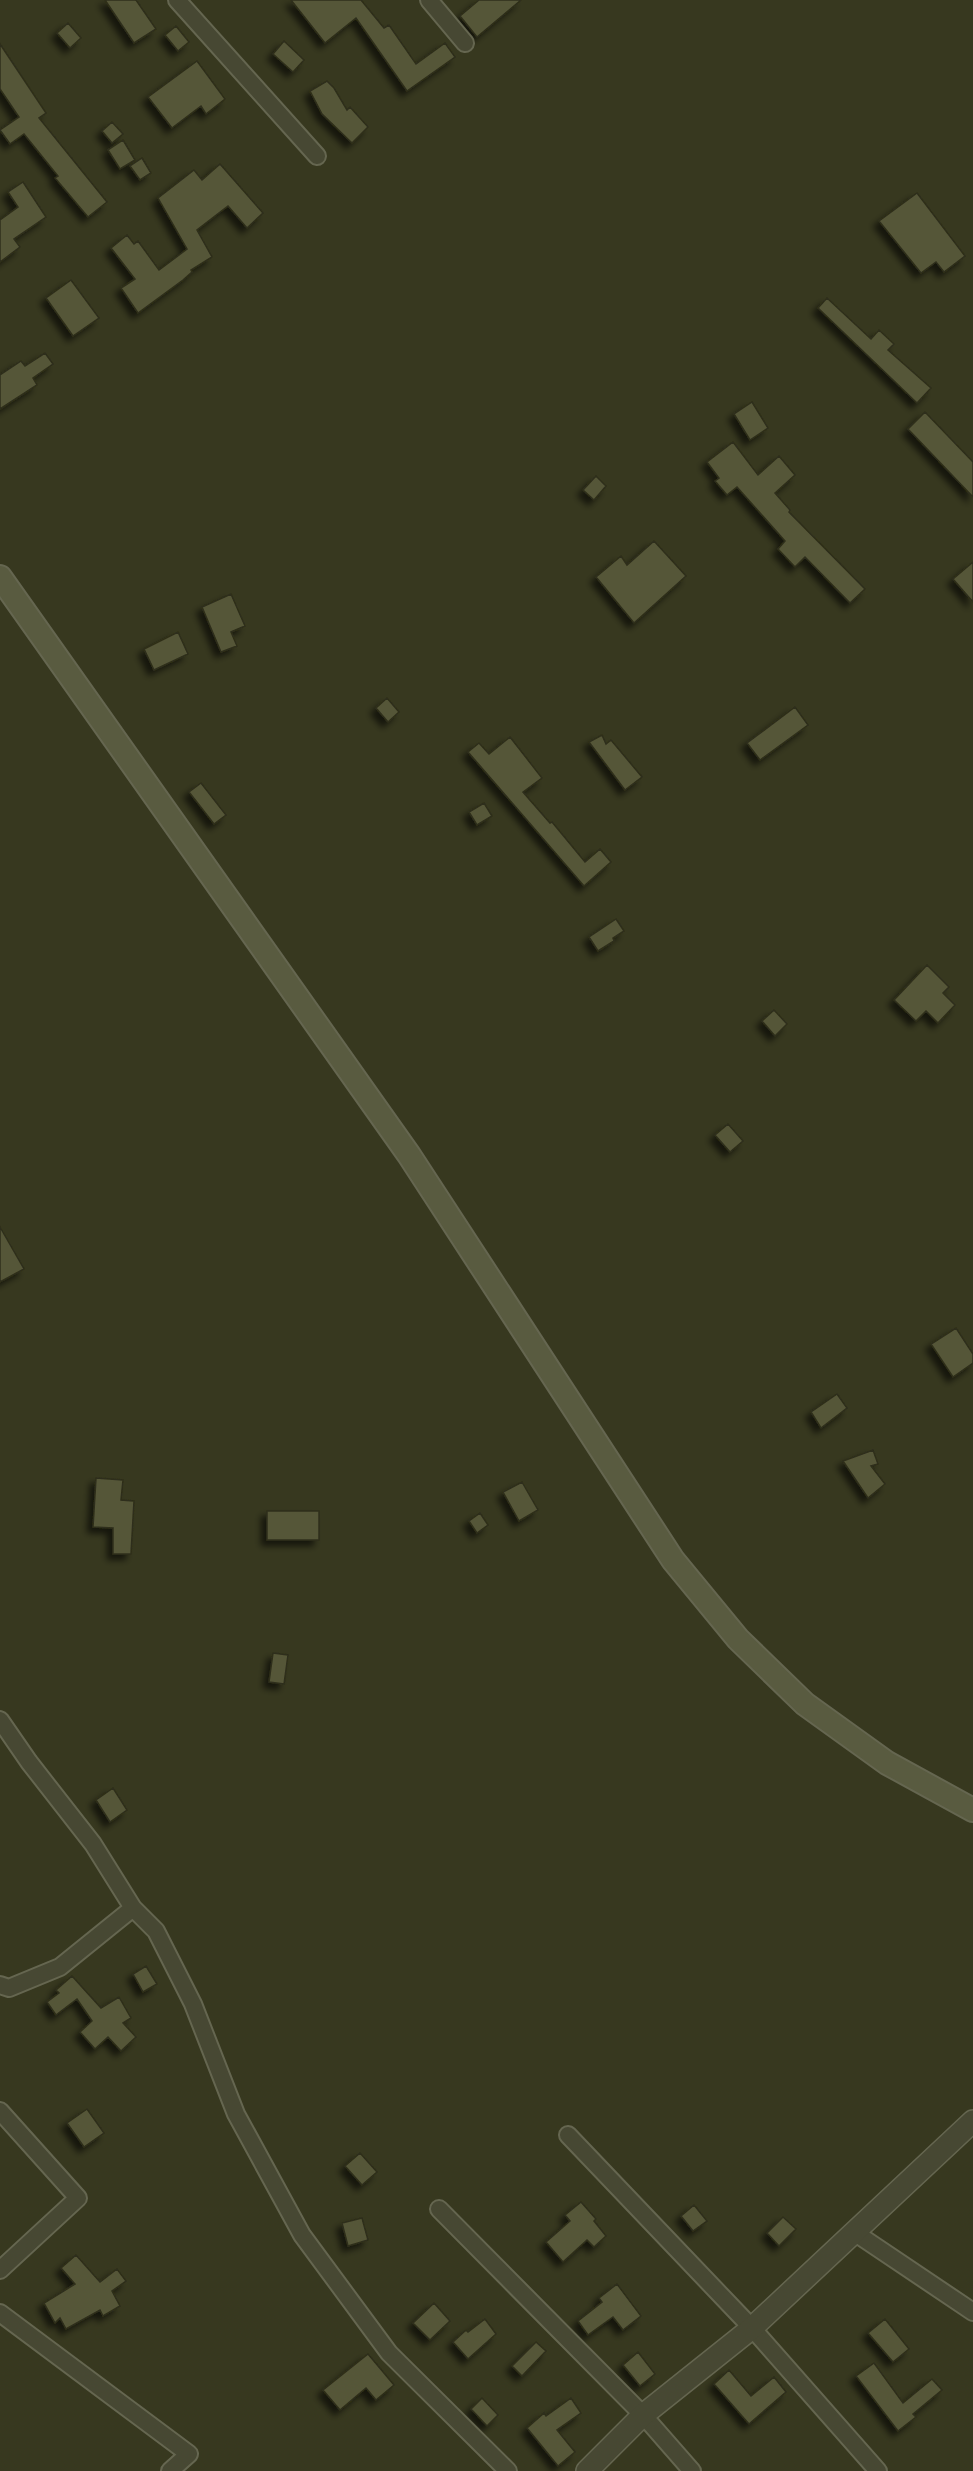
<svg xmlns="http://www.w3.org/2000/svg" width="973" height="2471" viewBox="0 0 973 2471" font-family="'Fira Sans Condensed',sans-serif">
	<defs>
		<filter id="shadow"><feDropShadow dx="-5.5" dy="5.5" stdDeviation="3" flood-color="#0009"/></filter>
	</defs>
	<rect width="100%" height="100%" fill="#37381f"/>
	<!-- building -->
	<path fill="#555638" stroke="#2e2e1a" stroke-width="1.5" filter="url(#shadow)" d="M105 0H136L156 29 134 43Z
		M291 0H361L384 28 389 25 416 64 445 43 455 57 407 91 356 18 325 43Z
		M479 0H521L477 37 460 16Z
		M68 23 81 38 70 48 57 33Z
		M176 26 189 42 178 51 165 35Z
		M284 41 304 60 293 72 273 54Z
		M0 44 46 113 39 118 107 202 88 217 55 178 58 176 24 134 10 144 0 130 19 117 0 89Z
		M197 61 225 99 206 114 201 106 172 128 148 97Z
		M327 81 334 88 347 110 350 107 368 127 352 143 322 114 310 91Z
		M112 122 123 134 112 143 102 131Z
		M123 140 135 160 120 169 108 150Z
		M142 158 151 173 140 180 130 166Z
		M220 164 263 213 247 228 228 206 197 230 212 257 191 270 192 272 183 280 138 313 121 288 135 279 111 248 127 235 134 244 138 241 159 270 187 249 158 198 194 170 202 180Z
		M23 182 46 217 14 239 20 247 0 262V220L18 207 8 192Z
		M917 193 965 256 944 272 936 262 921 273 879 221Z
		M71 280 99 318 73 336 46 298Z
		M827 298 871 339 879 330 894 344 888 350 931 388 917 403 818 308Z
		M45 353 53 364 33 378 37 385 0 409V375L21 361 25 366Z
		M752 402 768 428 750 440 734 414Z
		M925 412 973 462V497L908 429Z
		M733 442 758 475 779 456 795 475 775 493 790 510 789 512 865 589 850 603 805 557 795 567 778 549 785 541 737 487 727 495 715 481 719 478 707 462Z
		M596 476 606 486 594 500 583 490Z
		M654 541 686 576 634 623 596 577 621 556 627 565Z
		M973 562V602L953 579Z
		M231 594 245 626 231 632 237 646 221 652 202 607Z
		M178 632 188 654 154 670 144 649Z
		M387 698 399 712 388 722 376 708Z
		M795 707 808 725 760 760 747 743Z
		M602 735 606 744 611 740 642 777 625 790 589 742Z
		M510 737 542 778 523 792 550 823 552 822 585 862 600 849 611 862 584 886 468 752 479 743 489 754Z
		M201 783 226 815 214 824 189 792Z
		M484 803 492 816 477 825 469 812Z
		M616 919 624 931 613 938 614 941 598 951 589 937Z
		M927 965 949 987 943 993 955 1005 938 1023 926 1011 916 1021 894 1000Z
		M774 1010 787 1024 775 1036 762 1021Z
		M728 1124 743 1141 730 1152 715 1135Z
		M0 1227 24 1269 0 1282Z
		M956 1328 973 1354V1363L953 1377 931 1344Z
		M837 1394 847 1408 821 1428 811 1412Z
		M873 1450 878 1464 871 1466 885 1484 868 1498 843 1461Z
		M96 1478 123 1480 121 1500 134 1501 131 1554H113V1528L93 1527Z
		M522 1482 538 1510 519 1521 503 1492Z
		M267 1511H319V1540H267Z
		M480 1513 488 1525 477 1533 469 1521Z
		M273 1653 288 1655 284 1684 269 1682Z
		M113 1788 127 1810 110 1822 96 1800Z
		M146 1966 157 1984 143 1992 133 1974Z
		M72 1976 101 2008 119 1997 131 2018 123 2023 136 2037 121 2051 108 2037 95 2049 80 2032 92 2021 77 1999 56 2015 47 2002 59 1993 56 1990Z
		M87 2109 104 2133 84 2147 67 2123Z
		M360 2153 377 2172 362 2185 345 2166Z
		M581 2202 596 2219 594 2221 606 2236 594 2247 587 2240 563 2262 546 2242 570 2221 565 2215Z
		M694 2205 707 2221 693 2231 681 2216Z
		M783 2217 796 2229 779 2246 767 2233Z
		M362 2218 368 2240 348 2246 342 2223Z
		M76 2255 100 2282 117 2269 126 2281 112 2291 120 2306 103 2316 100 2310 66 2329 60 2318 55 2323 44 2303 75 2284 61 2268Z
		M617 2284 641 2316 623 2330 613 2317 588 2335 578 2321 602 2302 599 2298Z
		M434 2303 450 2321 430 2340 413 2323Z
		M485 2319 496 2334 468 2359 453 2342 466 2330 468 2332Z
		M885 2319 909 2349 893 2362 868 2333Z
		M536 2342 546 2351 522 2376 512 2366Z
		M638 2352 655 2374 640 2386 623 2365Z
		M368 2354 394 2385 376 2400 366 2388 340 2410 323 2390Z
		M874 2363 903 2403 932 2379 942 2390 913 2414 916 2417 898 2431 856 2376Z
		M729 2370 751 2396 774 2377 786 2392 749 2424 714 2384Z
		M482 2398 498 2415 487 2426 471 2409Z
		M571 2398 581 2413 557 2430 575 2452 558 2466 527 2428 544 2413 546 2416Z"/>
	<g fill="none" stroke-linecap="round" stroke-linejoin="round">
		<defs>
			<path id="minor" d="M177 0 317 156
				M429 0 465 43
				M0 1720 29 1762 93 1844 133 1908 156 1931 193 2004 236 2114 302 2235 389 2353 508 2471
				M0 1985 9 1988 60 1967 133 1908
				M0 2111 78 2198 0 2270
				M568 2135 752 2328 878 2471
				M439 2209 643 2415 692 2471
				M854 2232 973 2312
				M0 2313 189 2454 170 2471"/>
			<path id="tertiary" d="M587 2471 643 2415 752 2328 973 2121"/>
			<path id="secondary" d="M0 577 409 1155 673 1560 738 1639 805 1704 887 1763 973 1810"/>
		</defs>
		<!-- minor casing -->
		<use href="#minor" stroke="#656650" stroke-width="20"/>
		<!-- tertiary casing -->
		<use href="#tertiary" stroke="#656650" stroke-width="24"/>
		<!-- secondary casing -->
		<use href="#secondary" stroke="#656650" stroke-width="26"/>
		<!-- minor -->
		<use href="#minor" stroke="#474833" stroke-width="16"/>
		<!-- tertiary -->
		<use href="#tertiary" stroke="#474833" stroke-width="21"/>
		<!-- secondary -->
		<use href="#secondary" stroke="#595b40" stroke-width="22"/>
	</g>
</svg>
